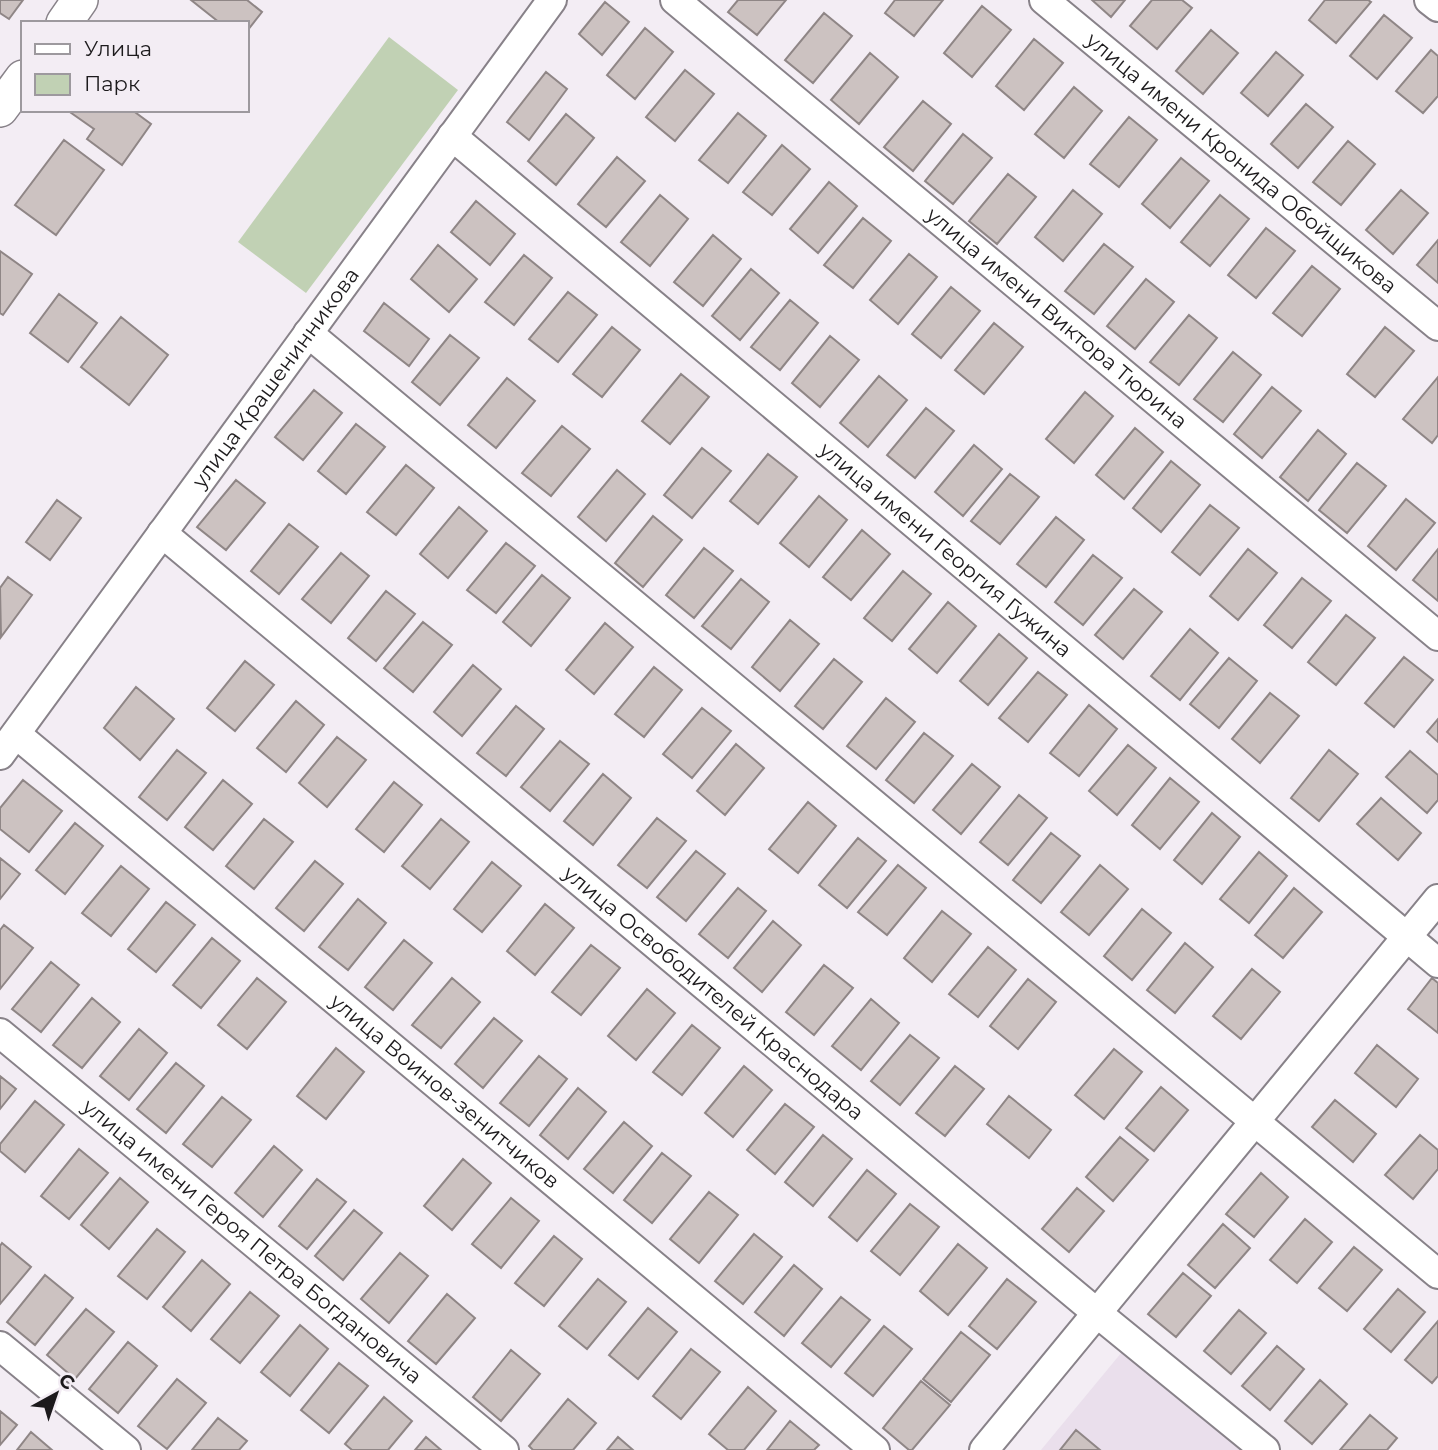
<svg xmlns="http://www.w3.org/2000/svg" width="1438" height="1450" viewBox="0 0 1438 1450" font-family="Montserrat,sans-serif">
	<rect width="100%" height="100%" fill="#f3edf4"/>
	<!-- built -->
	<path fill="#eadfec" d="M1122 1352 1240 1450H1041Z"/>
	<!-- green -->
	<path fill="#c1d1b4" d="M389 37 458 90 306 293 238 242Z"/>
	<!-- building -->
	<path fill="#ccc2c1" stroke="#8f8686" stroke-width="2" d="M0 0H23L9 19 0 13Z
		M191 0H247L262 12 247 31V23H220Z
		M738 0H786L757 35 728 12Z
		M895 0H943L914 36 885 13Z
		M1092 0H1125L1111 17Z
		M1152 0H1182L1192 8 1157 49 1130 26Z
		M1325 0H1368L1371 2 1336 43 1309 20Z
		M605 2 629 22 602 55 579 34Z
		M982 6 1011 30 972 77 944 53Z
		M824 13 852 36 813 83 785 60Z
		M1384 15 1412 38 1377 79 1350 56Z
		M645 28 673 52 635 99 607 75Z
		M1211 30 1238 53 1203 94 1176 71Z
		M1034 39 1063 63 1024 110 996 86Z
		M1431 50 1438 56V96L1423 113 1396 91Z
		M1276 52 1303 75 1268 116 1241 93Z
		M870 53 898 77 859 124 831 100Z
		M685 70 714 94 675 141 646 117Z
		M546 72 567 89 529 140 507 122Z
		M1074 87 1102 111 1064 158 1035 134Z
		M923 101 951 124 913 171 884 147Z
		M1306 104 1333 127 1298 168 1271 144Z
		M67 110H132L151 124 122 165 87 139 94 129Z
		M738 113 766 136 728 183 699 160Z
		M566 114 594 138 556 185 528 161Z
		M1129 117 1157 140 1119 187 1090 164Z
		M963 134 992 158 953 204 925 181Z
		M64 140 104 170 56 235 15 205Z
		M1348 141 1375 164 1341 205 1313 182Z
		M782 145 810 169 772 215 743 192Z
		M617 157 645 181 606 227 578 204Z
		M1181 158 1209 181 1170 228 1142 204Z
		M1008 174 1036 197 997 244 969 221Z
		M829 182 857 206 818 253 790 229Z
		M1073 190 1102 214 1063 261 1035 237Z
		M1401 190 1428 213 1393 254 1366 230Z
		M660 195 688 219 650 266 621 242Z
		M1220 195 1249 219 1210 266 1181 242Z
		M476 201 515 234 490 265 451 232Z
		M863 218 891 241 853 288 824 265Z
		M1266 228 1295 251 1256 298 1228 275Z
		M713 235 741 259 703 306 674 282Z
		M1438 240V283L1417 265Z
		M1104 244 1133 267 1094 314 1065 291Z
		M438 245 477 279 449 312 411 279Z
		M0 251 32 274 3 315 0 313Z
		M909 254 937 277 898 324 870 300Z
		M524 255 552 278 514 325 485 302Z
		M1312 266 1340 289 1302 336 1273 313Z
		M751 269 779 293 740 340 712 316Z
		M1146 279 1174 302 1135 349 1107 326Z
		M951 287 980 311 941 358 912 334Z
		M568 292 597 315 558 362 529 339Z
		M59 294 97 323 68 362 30 333Z
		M790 300 818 323 780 370 751 347Z
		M384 303 429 339 409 366 364 331Z
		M1189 315 1217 338 1179 385 1150 362Z
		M121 317 168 355 129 405 81 367Z
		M994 323 1023 347 984 394 955 370Z
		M612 327 640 350 602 397 573 374Z
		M1385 327 1414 351 1375 397 1347 374Z
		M450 335 479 358 440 405 412 382Z
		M830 336 859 360 820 407 792 383Z
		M1233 352 1261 375 1223 422 1194 399Z
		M681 374 709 397 670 444 642 421Z
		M879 376 907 400 868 447 840 423Z
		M1438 377V435L1432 443 1403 419Z
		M507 378 535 401 496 448 468 425Z
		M1272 387 1301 411 1262 458 1234 434Z
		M314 390 342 413 303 460 275 437Z
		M1085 392 1113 416 1074 463 1046 439Z
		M926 408 954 431 915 478 887 455Z
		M356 424 385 447 346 494 318 471Z
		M562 426 590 449 551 496 522 473Z
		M1135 428 1163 452 1124 499 1096 475Z
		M1318 430 1346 454 1308 501 1280 477Z
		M974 445 1002 469 963 516 935 492Z
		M702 448 731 471 692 518 664 495Z
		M768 454 797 477 758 524 730 501Z
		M1171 461 1200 485 1161 532 1133 508Z
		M1357 463 1386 486 1347 533 1319 510Z
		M406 465 434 488 396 535 367 512Z
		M617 470 645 494 606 541 578 517Z
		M1010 474 1039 497 1000 544 971 521Z
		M236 480 265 503 226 550 197 527Z
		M819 496 847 520 809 567 780 543Z
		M1406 499 1435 523 1396 570 1368 546Z
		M57 500 81 518 50 560 26 542Z
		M1210 505 1239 528 1200 575 1172 552Z
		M459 507 487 531 448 578 420 554Z
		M653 516 682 540 643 587 615 563Z
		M1056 517 1084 540 1046 587 1017 564Z
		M289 524 318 547 279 594 251 571Z
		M862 530 890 554 851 600 823 577Z
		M506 543 535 566 496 613 467 590Z
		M704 548 733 571 694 618 666 595Z
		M1248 549 1277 573 1238 620 1210 596Z
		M1438 549V601L1413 580Z
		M341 553 369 576 331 623 302 599Z
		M1093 555 1122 578 1083 625 1055 602Z
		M903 571 931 594 892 641 864 618Z
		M542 575 570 598 531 646 503 622Z
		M8 577 32 595 1 637 0 588Z
		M1302 578 1331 601 1292 648 1264 625Z
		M741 579 769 602 731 649 702 626Z
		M1134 589 1162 612 1123 659 1095 635Z
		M386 591 415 614 376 661 348 638Z
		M948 602 976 626 937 673 909 649Z
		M1346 615 1375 638 1336 685 1308 662Z
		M790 620 819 644 780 691 752 667Z
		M423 622 452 645 413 692 384 668Z
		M605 623 633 647 594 694 566 670Z
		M1190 629 1218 653 1180 700 1151 676Z
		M999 634 1027 658 988 705 960 681Z
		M1404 657 1433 680 1394 727 1365 703Z
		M1229 658 1257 681 1219 728 1190 704Z
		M834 659 862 682 823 729 795 706Z
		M245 661 274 685 235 731 207 708Z
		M473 665 501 689 462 736 434 712Z
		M654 667 682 690 644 737 615 714Z
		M1038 672 1067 695 1028 742 999 718Z
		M136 687 174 719 140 760 104 728Z
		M1270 693 1299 716 1260 763 1232 739Z
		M886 698 915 722 876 769 847 746Z
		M296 701 324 725 286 772 257 748Z
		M1089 705 1117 729 1079 776 1050 753Z
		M516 706 544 729 506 776 477 753Z
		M702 708 731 731 692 778 663 754Z
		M1438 719V742L1427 732Z
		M924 733 953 756 914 803 886 780Z
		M337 737 366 760 327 807 299 783Z
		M560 741 589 764 550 811 521 787Z
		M736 744 764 768 725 815 697 791Z
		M1128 745 1156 768 1117 815 1089 791Z
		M177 750 206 773 167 820 139 797Z
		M1329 750 1358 774 1319 821 1291 798Z
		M1410 751 1438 775V800L1427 813 1386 777Z
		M972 764 1000 787 961 834 933 810Z
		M603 774 631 798 593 845 564 821Z
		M1170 778 1199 802 1160 849 1132 825Z
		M23 780 62 811 29 852 0 829V808Z
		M223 780 252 804 213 850 185 827Z
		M394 782 422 805 384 852 356 829Z
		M1019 795 1047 818 1008 865 980 842Z
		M1381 798 1421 833 1398 860 1357 824Z
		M808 802 836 826 798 873 769 849Z
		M1212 813 1240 837 1202 884 1174 860Z
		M657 818 686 841 647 888 618 865Z
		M264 819 293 842 254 889 226 866Z
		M441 819 469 842 430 889 402 866Z
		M75 823 103 846 65 894 36 870Z
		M1051 833 1080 856 1041 903 1013 880Z
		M858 838 886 861 847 908 819 885Z
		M696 851 725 874 686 921 657 897Z
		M1259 852 1287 876 1249 923 1220 899Z
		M0 858 20 874 0 899Z
		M315 861 343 884 304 931 276 908Z
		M492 862 521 886 482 932 454 909Z
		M898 865 926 888 887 935 858 912Z
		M1100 865 1128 889 1089 935 1061 912Z
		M121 866 149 889 111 936 82 913Z
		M738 888 766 911 728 958 699 934Z
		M1294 888 1322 912 1283 958 1255 935Z
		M358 899 386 923 348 970 319 947Z
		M166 902 195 925 156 972 128 949Z
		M545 904 574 928 535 975 507 951Z
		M1142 909 1171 933 1132 980 1104 956Z
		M942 911 971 934 932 982 904 958Z
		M773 921 801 945 762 992 734 968Z
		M4 925 33 948 0 989V930Z
		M212 938 240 961 201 1008 173 985Z
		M404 940 432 963 393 1010 365 987Z
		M1185 943 1213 967 1175 1013 1147 990Z
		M591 945 620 968 581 1015 552 992Z
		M988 947 1016 970 978 1017 949 994Z
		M51 962 79 985 41 1032 12 1009Z
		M824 965 853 988 814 1035 786 1012Z
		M1252 969 1280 992 1241 1039 1213 1016Z
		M257 978 286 1002 247 1049 218 1025Z
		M452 978 480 1002 441 1048 412 1025Z
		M1432 978 1438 983V1033L1408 1009Z
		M1028 979 1056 1002 1018 1049 990 1026Z
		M647 989 675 1013 636 1060 608 1036Z
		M92 998 120 1022 82 1068 53 1045Z
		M871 999 899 1023 861 1070 832 1046Z
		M494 1018 522 1041 483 1088 455 1064Z
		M692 1025 720 1048 682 1095 653 1072Z
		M139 1029 167 1053 129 1100 100 1076Z
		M910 1035 939 1058 900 1105 871 1081Z
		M1377 1045 1418 1079 1396 1107 1355 1073Z
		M336 1048 364 1072 326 1119 297 1096Z
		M1114 1049 1142 1072 1104 1119 1075 1095Z
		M539 1056 567 1079 529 1126 500 1103Z
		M176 1063 204 1086 166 1133 137 1109Z
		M744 1066 772 1090 733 1137 705 1113Z
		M955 1066 984 1089 945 1136 916 1113Z
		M0 1076 16 1089 0 1109Z
		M1161 1087 1188 1110 1154 1151 1126 1128Z
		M578 1088 606 1112 568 1159 540 1135Z
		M1009 1096 1051 1130 1029 1158 987 1124Z
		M222 1097 251 1120 212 1167 183 1144Z
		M1335 1100 1376 1134 1353 1162 1312 1127Z
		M35 1101 64 1125 25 1172 0 1151V1144Z
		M785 1104 814 1127 775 1174 747 1150Z
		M624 1122 652 1146 613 1193 584 1169Z
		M823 1135 852 1159 813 1206 785 1182Z
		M1420 1135 1438 1150V1169L1413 1199 1385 1175Z
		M1120 1137 1148 1160 1113 1201 1086 1177Z
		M274 1146 302 1170 263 1217 235 1193Z
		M79 1149 108 1173 69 1219 41 1196Z
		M662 1153 691 1176 652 1223 624 1200Z
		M463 1159 491 1183 452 1230 424 1206Z
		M867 1170 896 1194 857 1241 829 1217Z
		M1261 1173 1288 1197 1254 1237 1226 1214Z
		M120 1178 148 1202 109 1249 81 1225Z
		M317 1179 346 1202 307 1249 279 1226Z
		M1077 1188 1104 1211 1069 1252 1042 1229Z
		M709 1192 738 1215 699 1263 670 1239Z
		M511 1198 539 1221 501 1268 472 1244Z
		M910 1204 939 1227 900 1275 871 1251Z
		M354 1210 382 1233 343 1280 315 1256Z
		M1305 1219 1332 1242 1297 1283 1270 1260Z
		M1223 1224 1250 1248 1215 1288 1188 1265Z
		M157 1229 185 1252 147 1299 118 1276Z
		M754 1234 782 1257 743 1304 715 1281Z
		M554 1236 582 1259 544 1306 515 1283Z
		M2 1243 31 1267 0 1304V1246Z
		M958 1244 987 1268 948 1315 920 1291Z
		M1354 1247 1382 1270 1347 1311 1319 1288Z
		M400 1253 428 1276 389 1323 361 1299Z
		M202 1260 230 1284 191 1331 163 1307Z
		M794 1265 822 1289 784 1336 755 1312Z
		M1183 1273 1211 1296 1176 1337 1148 1314Z
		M45 1275 73 1298 35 1345 7 1322Z
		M598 1279 626 1302 587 1349 559 1326Z
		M1007 1279 1036 1302 997 1349 969 1326Z
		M1398 1289 1425 1312 1391 1352 1364 1329Z
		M250 1292 279 1316 240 1363 211 1339Z
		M447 1294 475 1318 436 1364 408 1341Z
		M841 1297 870 1320 831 1367 802 1343Z
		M648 1308 677 1332 638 1379 609 1355Z
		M86 1309 114 1332 75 1379 47 1355Z
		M1239 1310 1266 1333 1231 1374 1204 1351Z
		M1438 1321V1376L1432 1383 1405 1360Z
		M300 1325 328 1349 290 1396 261 1372Z
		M884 1326 912 1349 873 1396 845 1373Z
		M961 1332 990 1355 951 1402 923 1379Z
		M128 1342 157 1366 118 1413 89 1389Z
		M1277 1346 1304 1369 1270 1410 1242 1386Z
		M691 1349 720 1372 681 1419 653 1396Z
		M511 1350 540 1374 501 1421 473 1397Z
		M339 1363 368 1386 329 1433 301 1410Z
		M177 1379 206 1403 167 1449 138 1426Z
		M1320 1380 1347 1404 1312 1444 1285 1421Z
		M921 1381 950 1405 912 1450H909L883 1428Z
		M748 1387 776 1411 744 1450H728L709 1434Z
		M384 1397 412 1421 388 1450H352L345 1444Z
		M568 1399 596 1423 573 1450H533L529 1446Z
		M0 1411 17 1425 0 1445Z
		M1370 1415 1397 1438 1387 1450H1340Z
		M218 1418 247 1441 239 1450H192Z
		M790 1421 819 1445 814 1450H767Z
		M1076 1430 1100 1450H1060Z
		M31 1432 52 1450H17Z
		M426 1437 441 1450H415Z
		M618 1437 633 1450H607Z"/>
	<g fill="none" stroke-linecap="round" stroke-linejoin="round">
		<defs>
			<g id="minor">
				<path id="s1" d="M675 0 1438 636"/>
				<path id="s2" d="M1044 0 1438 326"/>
				<path d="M1429 0 1438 7"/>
				<path id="s3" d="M452 136 1438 963"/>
				<path d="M308 333 1438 1274"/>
				<path id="s4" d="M162 533 1097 1313 1265 1450"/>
				<path id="s5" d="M16 734 875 1450"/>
				<path id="s6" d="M0 755 552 0"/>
				<path id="s7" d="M0 1033 504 1450"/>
				<path d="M0 1346 126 1450"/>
				<path d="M984 1450 1438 899"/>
			</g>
			<path id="tertiary" d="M64 23 80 0
				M0 109 23 78"/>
		</defs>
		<!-- minor casing -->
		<use href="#minor" stroke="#888289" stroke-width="32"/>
		<!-- tertiary casing -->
		<use href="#tertiary" stroke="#888289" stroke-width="38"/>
		<!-- minor -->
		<use href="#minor" stroke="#fff" stroke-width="28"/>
		<!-- tertiary -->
		<use href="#tertiary" stroke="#fff" stroke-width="35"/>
	</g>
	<g text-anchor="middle" stroke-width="5" stroke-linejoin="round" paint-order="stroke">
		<!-- street labels -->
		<g font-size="21" fill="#1c1a1c" stroke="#f3edf4">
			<text dy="7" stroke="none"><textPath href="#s2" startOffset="256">улица имени Кронида Обойщикова</textPath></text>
			<text dy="7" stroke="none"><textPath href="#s1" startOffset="497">улица имени Виктора Тюрина</textPath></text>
			<text dy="7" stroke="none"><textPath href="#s6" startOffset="467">улица Крашенинникова</textPath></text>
			<text dy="7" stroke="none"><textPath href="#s3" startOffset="644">улица имени Георгия Гужина</textPath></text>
			<text dy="7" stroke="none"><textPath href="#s4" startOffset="718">улица Освободителей Краснодара</textPath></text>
			<text dy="7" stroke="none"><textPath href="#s5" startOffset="558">улица Воинов-зенитчиков</textPath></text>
			<text dy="7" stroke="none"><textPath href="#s7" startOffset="327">улица имени Героя Петра Богдановича</textPath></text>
		</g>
	</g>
	<!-- legend -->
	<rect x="21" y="21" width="228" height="91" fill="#f3edf4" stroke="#9d999e" stroke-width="2"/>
	<rect x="35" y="44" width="35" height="10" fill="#ffffff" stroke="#9d999e" stroke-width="2"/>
	<text x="84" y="56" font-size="21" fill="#1c1a1c">Улица</text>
	<rect x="35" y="74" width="35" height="21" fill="#c1d1b4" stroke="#9d999e" stroke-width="2"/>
	<text x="84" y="91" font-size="21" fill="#1c1a1c">Парк</text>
	<!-- north arrow -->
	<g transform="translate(56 1394) rotate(40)" stroke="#f3edf4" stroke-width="5" paint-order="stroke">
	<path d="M0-5L12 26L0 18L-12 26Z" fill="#1c1a1c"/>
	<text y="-10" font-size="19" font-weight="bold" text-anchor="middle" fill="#1c1a1c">С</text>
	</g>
</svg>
